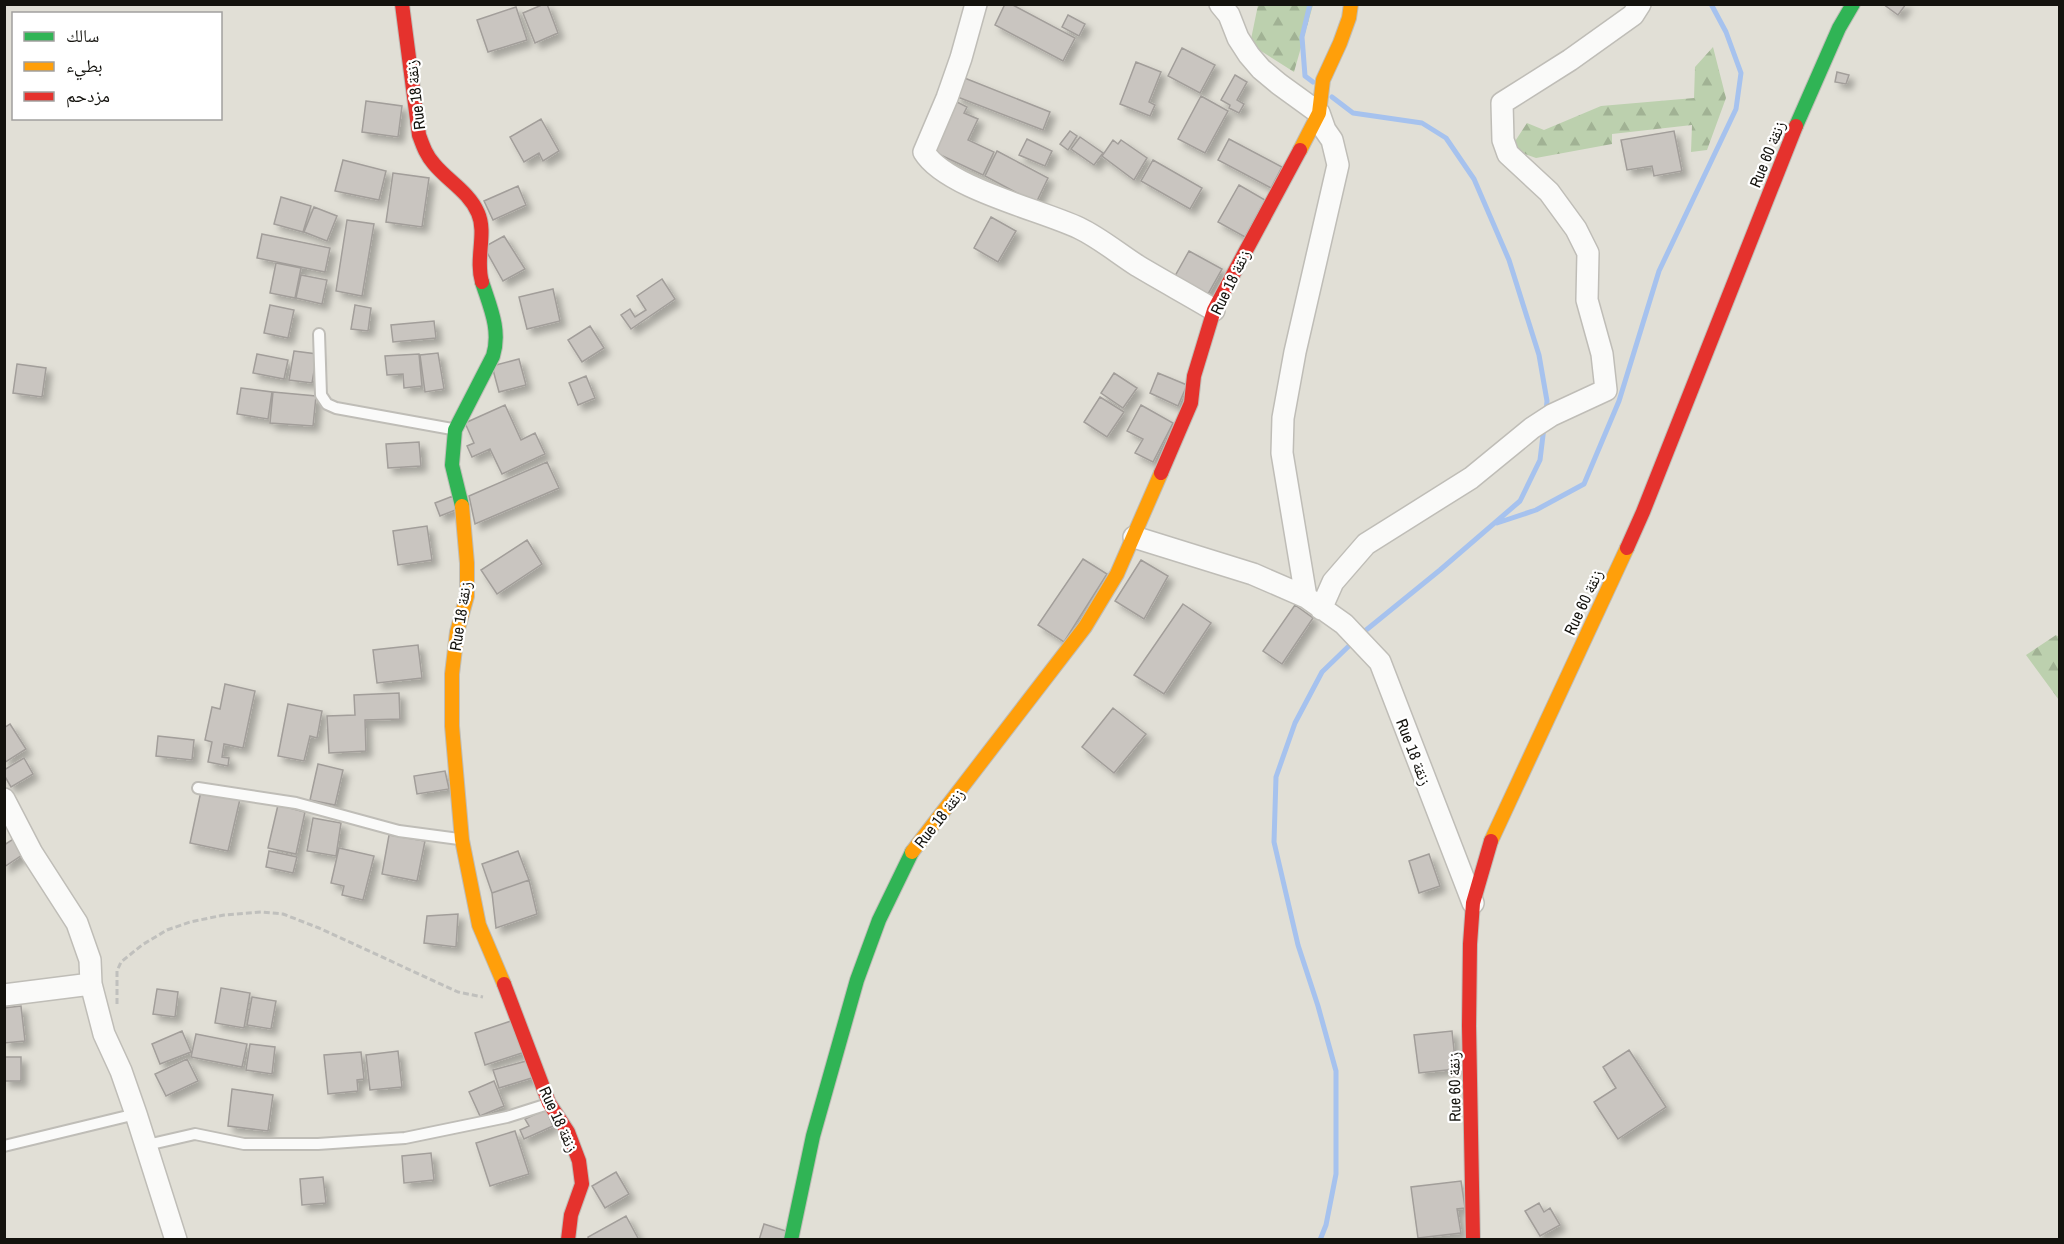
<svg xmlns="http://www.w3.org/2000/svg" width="2064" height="1244" viewBox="0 0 2064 1244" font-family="'Archivo Narrow','Noto Naskh Arabic',sans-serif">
	<defs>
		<pattern id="forest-firs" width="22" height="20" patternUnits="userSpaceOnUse" patternTransform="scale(1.5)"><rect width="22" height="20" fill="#bcd0ae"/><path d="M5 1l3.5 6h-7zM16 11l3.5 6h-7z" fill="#a1b294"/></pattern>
		<filter id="shadow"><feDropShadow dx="5.5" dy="5.5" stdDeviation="3" flood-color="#0004"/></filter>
	</defs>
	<rect width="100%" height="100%" fill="#e1dfd6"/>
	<!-- forest -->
	<path fill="url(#forest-firs)" d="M1258 5H1313L1294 72 1250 44Z
		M1713 47 1726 98 1707 150 1691 152 1692 125 1612 134V144L1536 158 1510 149 1527 123 1544 130 1601 106 1694 98 1695 67Z
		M2056 635 2059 637V700L2026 655Z"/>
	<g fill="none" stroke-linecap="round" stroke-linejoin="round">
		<!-- stream -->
		<path stroke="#a6c2ee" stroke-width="5" d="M1310 4 1302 37 1305 76 1313 82
			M1332 97 1353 113 1422 123 1446 138 1474 179 1509 260 1539 355 1547 401 1546 412
			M1497 523 1536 510 1584 484 1619 401 1659 271 1736 109 1741 73 1726 32 1711 4
			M1360 635 1440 570 1520 501 1540 460 1544 427
			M1320 1240 1326 1225 1336 1174V1071L1318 1006 1298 945 1274 842 1276 777 1295 723 1322 672 1353 642"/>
	</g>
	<!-- building -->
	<path fill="#c9c5c0" stroke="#a29e9a" stroke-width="1.5" filter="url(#shadow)" d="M544 4H547L558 33 535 43 523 13Z
		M1005 4H1011L1075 38 1063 61 995 25Z
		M1883 4H1906L1898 15Z
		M516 7 527 40 488 52 477 20Z
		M1068 15 1085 24 1079 36 1062 27Z
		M1182 48 1215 65 1200 93 1168 76Z
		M1136 62 1161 72 1149 102 1155 105 1150 116 1120 104Z
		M1837 72 1849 75 1846 84 1835 82Z
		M1235 75 1247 82 1237 100 1244 104 1239 113 1229 108 1230 105 1221 100Z
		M962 77 1050 112 1043 130 955 96Z
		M1201 96 1228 111 1205 153 1178 139Z
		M366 101 402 106 398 137 362 132Z
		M955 101 967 107 964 113 978 119 968 140 994 152 983 175 932 151Z
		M541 119 559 151 543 161 539 153 524 162 510 137Z
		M1070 131 1077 136 1068 150 1060 144Z
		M1674 131 1682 171 1654 176 1652 166 1627 170 1621 140Z
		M1080 137 1103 153 1094 165 1071 149Z
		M1027 139 1052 151 1045 166 1019 155Z
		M1229 139 1282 167 1271 188 1218 160Z
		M1113 140 1118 144 1121 140 1147 158 1134 180 1102 156Z
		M997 151 1048 178 1036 203 985 176Z
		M343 160 386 171 379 200 335 191Z
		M1153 160 1202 188 1190 209 1141 181Z
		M393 173 429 178 422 227 386 222Z
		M1239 185 1265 200 1245 237 1218 222Z
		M518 186 526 205 493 220 484 201Z
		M281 197 311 206 303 232 274 224Z
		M314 207 337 216 327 241 304 232Z
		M991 217 1016 231 998 262 974 248Z
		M347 220 374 224 362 296 336 291Z
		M262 234 330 248 325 272 257 258Z
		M504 236 525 269 503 281 484 247Z
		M1189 251 1222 269 1208 294 1175 276Z
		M276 263 301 268 295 298 270 293Z
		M301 275 327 280 322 304 296 298Z
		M662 279 675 299 631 329 621 315 630 309 635 317 646 310 637 296Z
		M553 289 560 321 527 329 519 297Z
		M270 305 294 310 288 338 264 333Z
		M355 305 371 308 368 331 351 329Z
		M434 321 436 338 393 342 391 325Z
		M590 326 604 348 582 362 568 340Z
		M294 351 317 354 312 383 289 380Z
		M438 353 444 389 425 392 420 355Z
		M257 354 288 360 284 379 253 373Z
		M419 354 422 386 404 388 403 374 387 375 385 356Z
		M519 359 526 385 499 392 492 366Z
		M17 364 46 368 42 397 13 393Z
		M1114 373 1137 388 1123 408 1101 393Z
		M1158 373 1187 385 1178 406 1150 393Z
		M586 376 595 398 578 405 569 383Z
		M241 388 272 392 268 419 237 414Z
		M273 392 316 396 313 426 270 423Z
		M1100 397 1124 412 1107 437 1084 422Z
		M505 405 521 440 535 433 545 454 502 474 490 449 472 457 467 446 474 443 465 423Z
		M1141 405 1173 423 1153 462 1135 453 1143 439 1127 431Z
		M419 442 421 466 388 468 386 444Z
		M547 462 559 488 475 524 469 496Z
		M453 496 458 509 440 516 435 503Z
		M427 526 432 560 398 565 393 531Z
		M527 540 542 564 497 594 481 570Z
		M1083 559 1107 574 1064 642 1038 625Z
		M1141 560 1168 576 1144 619 1115 601Z
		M1183 604 1211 623 1164 694 1134 675Z
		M1295 605 1313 618 1282 664 1263 651Z
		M418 645 422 678 377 683 373 650Z
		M225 684 255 691 243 748 224 744 222 757 229 758 228 766 208 762 212 742 205 740 212 707 220 709Z
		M399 693 400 719 365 720 366 751 329 753 327 716 355 715 354 695Z
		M288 704 322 711 317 738 310 736 304 761 278 756Z
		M1113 708 1146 734 1114 773 1082 747Z
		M10 724 26 749 4 763V728Z
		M158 736 194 740 192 760 156 756Z
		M24 758 33 774 11 787 4 775V770Z
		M318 764 343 770 335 805 310 800Z
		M445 771 449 789 417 794 414 776Z
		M201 791 240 799 228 851 190 843Z
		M278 805 305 812 296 854 268 848Z
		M313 818 341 823 336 856 307 851Z
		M389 835 425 841 417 881 382 874Z
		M15 838 25 853 4 867V845Z
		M339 848 374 856 363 900 342 895 344 886 331 883Z
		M269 851 297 857 293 873 266 867Z
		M518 851 529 880 492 893 482 864Z
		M1429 854 1440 886 1419 893 1409 861Z
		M529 880 537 914 496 928 492 893Z
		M458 914 456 947 424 943 427 916Z
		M221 988 250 993 244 1028 215 1023Z
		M157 989 178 992 175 1017 153 1014Z
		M252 997 276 1001 271 1029 247 1025Z
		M21 1006 25 1041 4 1043V1008Z
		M514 1020 525 1052 485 1065 475 1033Z
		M182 1031 191 1052 160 1064 152 1044Z
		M1452 1031 1456 1069 1419 1073 1414 1035Z
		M196 1034 247 1044 242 1067 191 1057Z
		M250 1044 275 1047 272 1074 246 1070Z
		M1629 1050 1666 1107 1618 1139 1594 1102 1616 1088 1603 1067Z
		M398 1051 402 1087 370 1090 366 1055Z
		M361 1052 364 1079 357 1080 358 1091 328 1094 324 1055Z
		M4 1057H21V1081H4Z
		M187 1059 198 1081 166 1096 155 1074Z
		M530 1060 535 1077 499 1088 493 1070Z
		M494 1081 504 1106 480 1116 469 1092Z
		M232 1089 273 1095 268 1131 228 1126Z
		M546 1109 553 1126 524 1139 520 1130 529 1126 525 1119Z
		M515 1131 529 1174 490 1186 476 1143Z
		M431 1153 434 1180 404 1183 402 1156Z
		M616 1172 629 1194 605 1208 592 1186Z
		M323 1177 326 1203 302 1205 300 1179Z
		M1461 1181 1465 1208 1457 1209 1461 1233 1418 1238 1411 1187Z
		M1539 1203 1544 1212 1550 1208 1560 1225 1540 1236 1525 1211Z
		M626 1216 639 1240H589L588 1237Z
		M764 1224 789 1232 787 1240H759Z"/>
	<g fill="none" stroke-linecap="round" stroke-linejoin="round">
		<defs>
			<path id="lane" d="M319 334 321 395 327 404 336 408 452 429
				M198 788 296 803 399 831 459 839
				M147 1145 195 1134 244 1144H318L405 1138 507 1117 548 1104
				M4 1146 136 1114"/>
			<path id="street" d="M976 4 961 58 947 98 924 152C946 188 1041 210 1079 228 1100 238 1119 254 1138 266 1163 281 1189 295 1214 310
				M1220 4 1229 15 1238 38 1249 55 1261 69 1279 84 1319 113 1325 130 1332 140 1338 165 1295 352 1283 418 1282 453 1306 597
				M1134 537 1253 574 1306 597 1344 624 1380 662 1473 903
				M1321 609 1333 582 1366 544 1471 478 1532 428 1552 415 1606 390 1602 354 1587 300 1588 253 1576 229 1549 192 1508 154 1503 140 1502 103 1570 60 1633 15 1640 4
				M4 799 32 853 77 923 90 960 91 984 104 1034 121 1071 136 1114 176 1240
				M4 995 91 984"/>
			<path id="fast" d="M1796 126 1839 28 1853 4
				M462 506 452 465 455 430 493 356C501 330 490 307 482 282
				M791 1240 813 1136 857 980 879 920 912 852"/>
			<path id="slow" d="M1300 150 1319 113 1323 80 1340 43 1349 18 1351 4
				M462 506 467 563V596L457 632 452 674V726L462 840 479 925 504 984
				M1491 841 1627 548
				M912 852 1085 627 1117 574 1161 473"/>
			<path id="jam" d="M402 4 419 135C423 146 426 155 434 164 448 181 469 192 478 213 487 233 475 259 482 282
				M1161 473 1191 403 1194 376 1214 310 1300 150
				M1627 548 1643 512 1796 126
				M504 984 549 1103 568 1132 579 1161 582 1184 571 1215 568 1240
				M1473 1240 1469 1026 1470 944 1473 903 1491 841"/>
		</defs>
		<!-- lane casing -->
		<use href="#lane" stroke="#bfbdb7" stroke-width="14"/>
		<!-- street casing -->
		<use href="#street" stroke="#bfbdb7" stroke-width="24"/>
		<!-- fast casing -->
		<use href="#fast" stroke="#bfbdb7" stroke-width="16"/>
		<!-- slow casing -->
		<use href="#slow" stroke="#bfbdb7" stroke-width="16"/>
		<!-- jam casing -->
		<use href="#jam" stroke="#bfbdb7" stroke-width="16"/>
		<!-- path -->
		<path stroke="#c0c0bd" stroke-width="3" stroke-dasharray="6 3" stroke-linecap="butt" d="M117 1004V971L121 962 142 945 167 930 190 922 224 915 261 912 283 914 319 928 458 992 483 997"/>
		<!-- lane -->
		<use href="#lane" stroke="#fafaf9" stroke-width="10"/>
		<!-- street -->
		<use href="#street" stroke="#fafaf9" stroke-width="21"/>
		<!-- fast -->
		<use href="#fast" stroke="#30b455" stroke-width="14"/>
		<!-- slow -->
		<use href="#slow" stroke="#ff9f0a" stroke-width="14"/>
		<!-- jam -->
		<use href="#jam" stroke="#e5322d" stroke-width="14"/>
	</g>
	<g text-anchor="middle" stroke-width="4.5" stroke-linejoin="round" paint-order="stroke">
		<!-- street labels -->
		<g font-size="16" fill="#13120d" stroke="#fff">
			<text transform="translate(415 95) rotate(-97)" y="6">Rue 18 زنقة</text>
			<text transform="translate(1767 154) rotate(-68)" y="6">Rue 60 زنقة</text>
			<text transform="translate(1230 282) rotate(-64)" y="6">Rue 18 زنقة</text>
			<text transform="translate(1583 602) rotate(-65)" y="6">Rue 60 زنقة</text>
			<text transform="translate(460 616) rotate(-81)" y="6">Rue 18 زنقة</text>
			<text transform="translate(1414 752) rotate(69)" y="6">Rue 18 زنقة</text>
			<text transform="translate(939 818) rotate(-52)" y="6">Rue 18 زنقة</text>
			<text transform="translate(1454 1087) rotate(-91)" y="6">Rue 60 زنقة</text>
			<text transform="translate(559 1119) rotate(65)" y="6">Rue 18 زنقة</text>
		</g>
	</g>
	<!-- border -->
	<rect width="2064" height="1244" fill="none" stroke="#13120d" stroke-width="12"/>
	<!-- legend -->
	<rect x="12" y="12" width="210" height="108" fill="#ffffff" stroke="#a1a09e" stroke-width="1.5"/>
	<rect x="24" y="32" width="30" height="9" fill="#30b455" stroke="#a1a09e" stroke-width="1.5"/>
	<text x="66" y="42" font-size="18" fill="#13120d">سالك</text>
	<rect x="24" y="62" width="30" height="9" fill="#ff9f0a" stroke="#a1a09e" stroke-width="1.5"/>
	<text x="66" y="72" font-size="18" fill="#13120d">بطيء</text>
	<rect x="24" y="92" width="30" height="9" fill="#e5322d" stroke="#a1a09e" stroke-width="1.5"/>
	<text x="66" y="102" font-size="18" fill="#13120d">مزدحم</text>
</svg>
